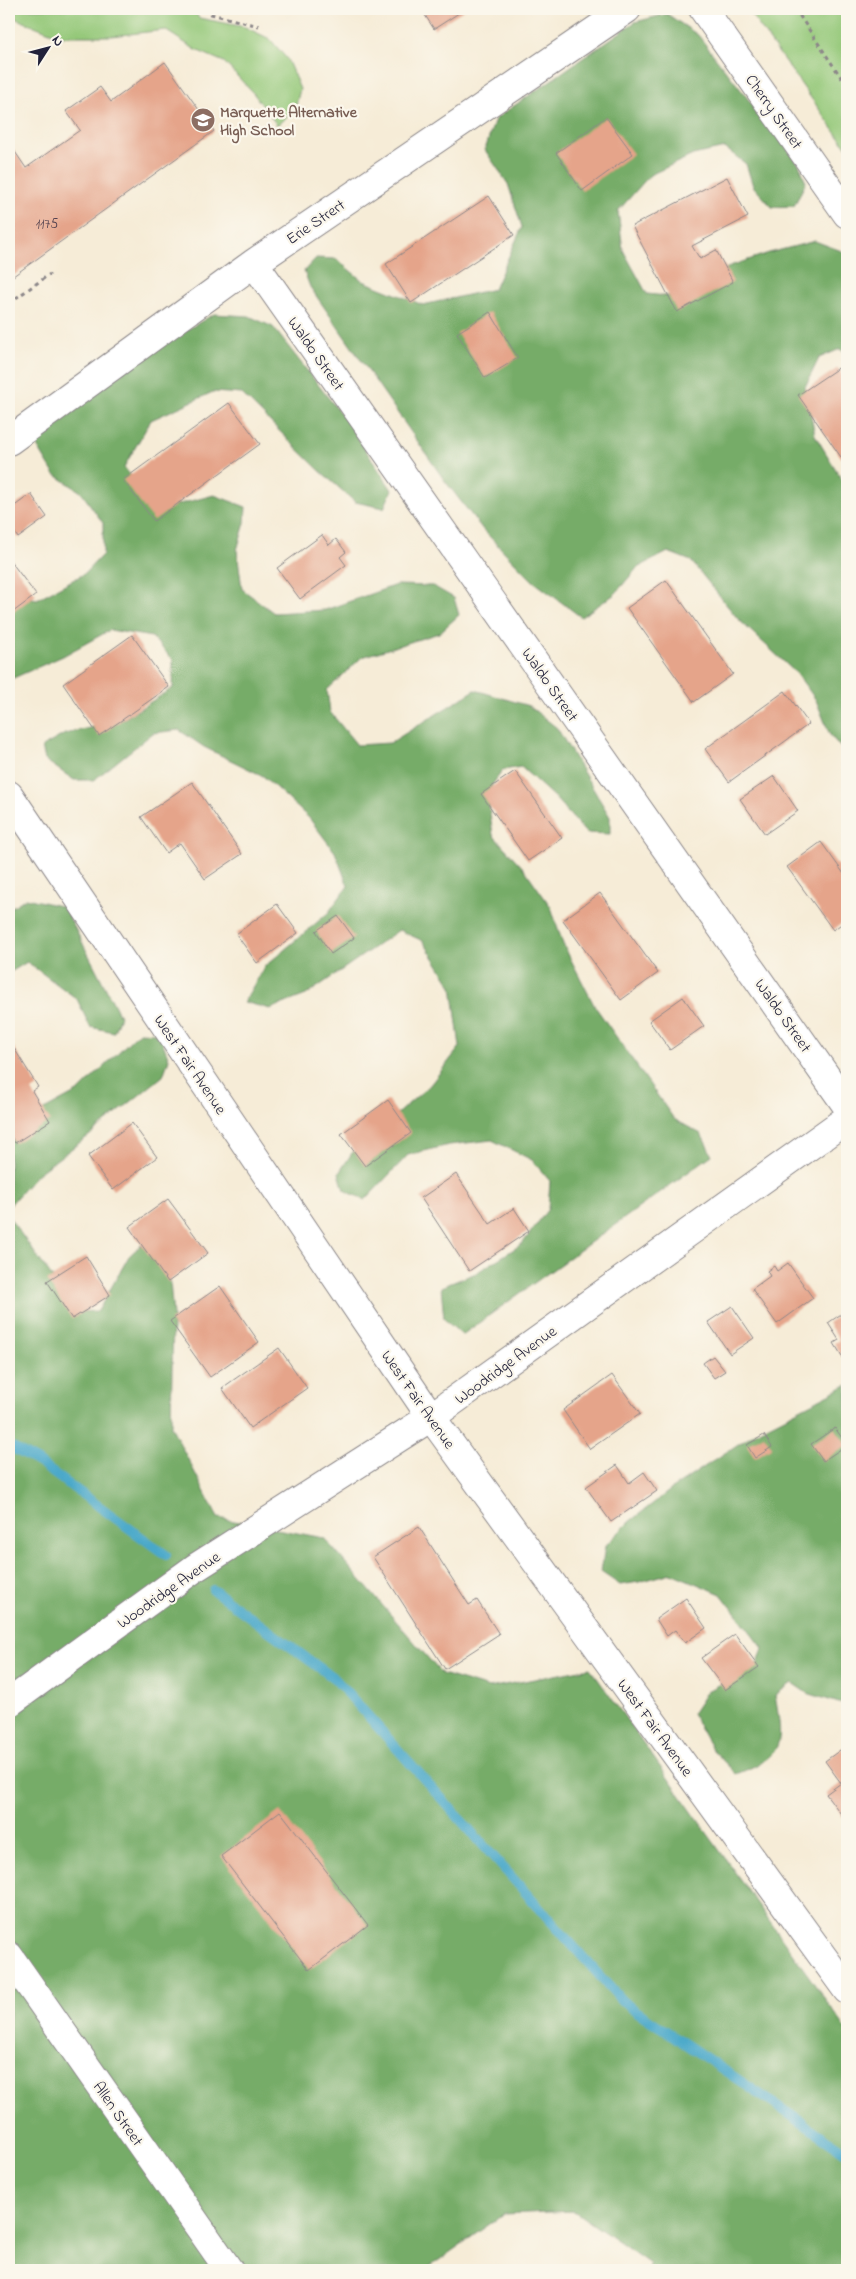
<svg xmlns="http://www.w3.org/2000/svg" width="856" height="2279" viewBox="0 0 856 2279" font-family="'Indie Flower',sans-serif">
	<rect width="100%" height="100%" fill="#fbf7ec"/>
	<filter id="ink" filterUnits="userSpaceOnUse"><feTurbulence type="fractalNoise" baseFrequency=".02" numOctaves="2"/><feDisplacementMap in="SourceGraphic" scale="10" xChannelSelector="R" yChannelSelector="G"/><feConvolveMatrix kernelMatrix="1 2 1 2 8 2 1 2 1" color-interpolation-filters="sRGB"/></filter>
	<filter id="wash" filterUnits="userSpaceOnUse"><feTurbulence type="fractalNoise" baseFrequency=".0096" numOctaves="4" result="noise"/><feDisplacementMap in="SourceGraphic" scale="20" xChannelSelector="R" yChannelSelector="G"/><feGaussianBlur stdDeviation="1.12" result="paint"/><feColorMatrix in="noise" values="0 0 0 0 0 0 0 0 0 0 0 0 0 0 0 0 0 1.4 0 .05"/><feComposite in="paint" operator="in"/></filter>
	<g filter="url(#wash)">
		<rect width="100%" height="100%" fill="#f6ecd7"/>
		<!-- green -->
		<path fill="#93c777" stroke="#5a7459" d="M9 9H192L199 18 245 27 270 39 287 59 300 89 295 110 277 125 254 94 224 62 196 50 165 30 111 36H60L9 16Z
			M747 9H847V148Z"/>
		<!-- forest -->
		<path fill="#76ac68" stroke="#4c6752" d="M667 14 698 35 799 164 806 182 794 206 772 207 753 186 746 164 725 148 693 155 650 175 618 211 623 250 647 294 686 298 730 266 769 253 815 241 847 253V355L840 349 819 358 805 387 815 435 847 488V755L830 735 816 700 797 674 738 619 691 561 668 552 637 568 615 594 581 617 533 581 484 531 445 481 310 287 304 271 316 258 336 259 363 281 423 305 494 289 522 227 508 184 485 150 495 119 635 22Z
			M214 314 249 316 273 327 345 419 392 490 384 508 355 502 318 469 242 394 213 392 151 420 124 467 147 497 172 506 214 495 246 507 245 523 237 550 242 589 274 613 325 610 396 585 433 586 454 598 459 615 439 633 362 657 327 690 330 712 357 745 390 743 475 690 529 706 557 728 610 817V834L586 833 555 798 521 767 503 770 487 792 493 835 525 870 551 907 563 944 594 1005 674 1119 701 1134 712 1155 462 1335 444 1319 441 1287 476 1273 522 1244 548 1209 550 1181 532 1160 492 1140 449 1145 408 1155 365 1200 344 1190 339 1173 352 1153 430 1085 460 1047 452 986 423 941 399 930 306 995 270 1009 244 1002 264 967 328 913 348 886 335 852 309 818 263 776 204 747 179 730 153 733 94 780H74L45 760 42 747 65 734 122 720 173 688V660L152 637 110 630 63 656 9 680V593L37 599 84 574 103 554V523L81 492 54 474 37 446 48 426 157 347Z
			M26 898 64 907 120 1016 114 1032 90 1027 77 999 27 962 9 973V909Z
			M139 1032 159 1033 169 1059 163 1076 90 1135 37 1174 9 1206V1129L79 1091Z
			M9 1217 77 1312 98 1311 129 1256 141 1245 161 1260 170 1281 173 1316 171 1426 218 1518 324 1538 442 1674 489 1688 590 1668 847 2030V2270H649L650 2264 574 2211 504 2214 425 2270H9Z
			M847 1385V1703L842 1704 807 1693 792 1683 775 1695C783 1743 786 1755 736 1774L712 1749 692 1714 707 1691 758 1663 763 1648 721 1594 671 1573 639 1582 620 1585 601 1572 605 1546 629 1522 673 1488 759 1430Z"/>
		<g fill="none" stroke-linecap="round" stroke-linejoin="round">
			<!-- stream -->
			<path stroke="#4aa8c9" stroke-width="10" d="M9 1446 38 1462 166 1555
				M213 1590 335 1679 623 2002 847 2153"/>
		</g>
		<g id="blocks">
			<!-- building -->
			<path fill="#e5a48a" d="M421 9H465L434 29Z
				M165 62 214 131 9 279V143L26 168 80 130 66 111 100 87 111 102Z
				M606 117 633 154 582 191 556 153Z
				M727 177 748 217 692 246 700 259 716 250 733 282 677 312 632 226Z
				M489 196 514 235 411 303 386 264Z
				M490 312 518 358 485 378 457 333Z
				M838 368 847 382V458L843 460 798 395Z
				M229 403 260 444 154 521 123 480Z
				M31 494 47 517 18 538 9 524V510Z
				M322 535 329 545 336 539 346 552 340 557 346 565 300 599 277 568Z
				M9 559 36 595 9 615Z
				M666 580 733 674 694 702 627 608Z
				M132 635 169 687 99 736 63 684Z
				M785 691 809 724 729 782 705 749Z
				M515 771 562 838 528 861 481 794Z
				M774 776 798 811 765 834 740 799Z
				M192 782 242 854 205 879 180 843 166 853 141 817Z
				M821 842 847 878V920L833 930 787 867Z
				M600 893 658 973 621 1000 563 920Z
				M277 904 298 933 257 963 236 934Z
				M338 916 354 938 331 954 316 931Z
				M683 997 704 1026 670 1050 649 1021Z
				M9 1040 38 1087 32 1091 50 1121 15 1143 9 1134Z
				M388 1100 411 1133 365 1166 341 1134Z
				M132 1123 157 1157 113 1190 88 1156Z
				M456 1174 490 1224 514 1208 529 1231 469 1271 421 1198Z
				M168 1199 208 1253 168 1282 129 1227Z
				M86 1256 110 1295 72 1319 47 1281Z
				M788 1263 813 1298 777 1324 752 1289 770 1276 767 1271 774 1266 777 1271Z
				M220 1286 259 1342 210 1377 170 1321Z
				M732 1306 754 1338 730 1354 708 1322Z
				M847 1310V1359L845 1361 834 1343 839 1340 828 1323Z
				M279 1348 307 1388 250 1428 222 1388Z
				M713 1356 725 1371 714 1378 703 1363Z
				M612 1375 640 1414 590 1449 563 1410Z
				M835 1428 847 1445 823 1461 811 1444Z
				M764 1435 772 1447 755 1458 747 1445Z
				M617 1465 629 1483 644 1472 657 1491 611 1522 586 1487Z
				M419 1527 469 1605 477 1600 499 1634 445 1669 373 1557Z
				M686 1598 706 1628 685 1643 675 1630 667 1636 656 1619Z
				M735 1634 759 1667 725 1690 701 1658Z
				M847 1745V1822L826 1794 841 1783 825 1761Z
				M280 1811 368 1925 309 1970 221 1856Z"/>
		</g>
	</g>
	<g filter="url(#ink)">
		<use href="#blocks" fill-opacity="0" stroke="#8c8789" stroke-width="1"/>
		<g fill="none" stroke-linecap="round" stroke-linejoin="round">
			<defs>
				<path id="minor" d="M703 9 847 214
					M254 263 847 1106
					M9 441 254 263 627 9
					M9 795 431 1417 847 1990
					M9 1703 195 1568 431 1417 847 1119
					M9 1956 229 2270"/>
			</defs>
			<!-- minor casing -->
			<use href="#minor" stroke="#8c8789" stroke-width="30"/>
			<!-- path -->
			<path stroke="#8c8789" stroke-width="3" stroke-dasharray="4 4" stroke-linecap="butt" d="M204 9 211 14 259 26
				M795 9 847 86
				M9 303 50 274"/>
			<!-- minor -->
			<use href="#minor" stroke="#fff" stroke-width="28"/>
		</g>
	</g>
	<!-- icons -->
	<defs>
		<symbol id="school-disc" viewBox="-11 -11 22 22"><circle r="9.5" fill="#8d6e63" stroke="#fbf7ec"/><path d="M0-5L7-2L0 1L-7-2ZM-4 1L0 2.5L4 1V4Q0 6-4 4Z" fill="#fff"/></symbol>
	</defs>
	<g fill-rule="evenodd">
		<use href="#school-disc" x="189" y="106" width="28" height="28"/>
	</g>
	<g text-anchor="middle" stroke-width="4.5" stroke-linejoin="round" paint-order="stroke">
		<!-- number labels -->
		<g font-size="14" fill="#53424f">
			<text x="47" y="228">1175</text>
		</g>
		<!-- education labels -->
		<g font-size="16" font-weight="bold" fill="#785e54" stroke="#fbf7ec" text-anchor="start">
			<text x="220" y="117">Marquette Alternative<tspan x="220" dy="18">High School</tspan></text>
		</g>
		<!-- street labels -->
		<g font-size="16" fill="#22223b" stroke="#fbf7ec">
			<text transform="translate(775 111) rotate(55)" y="6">Cherry Street</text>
			<text transform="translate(315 221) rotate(-34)" y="6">Erie Strert</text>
			<text transform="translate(317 353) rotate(55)" y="6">Waldo Street</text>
			<text transform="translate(551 684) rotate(55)" y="6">Waldo Street</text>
			<text transform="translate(784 1015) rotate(55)" y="6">Waldo Street</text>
			<text transform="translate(191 1064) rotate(56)" y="6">West Fair Avenue</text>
			<text transform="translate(505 1364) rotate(-36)" y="6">Woodridge Avenue</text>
			<text transform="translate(419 1399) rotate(55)" y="6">West Fair Avenue</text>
			<text transform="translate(168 1589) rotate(-35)" y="6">Woodridge Avenue</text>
			<text transform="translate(656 1727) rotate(54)" y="6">West Fair Avenue</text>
			<text transform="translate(119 2113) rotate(55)" y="6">Allen Street</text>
		</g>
	</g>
	<!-- margin -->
	<rect width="856" height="2279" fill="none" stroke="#fbf7ec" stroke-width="30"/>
	<!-- north arrow -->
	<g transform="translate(48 48) rotate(54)" stroke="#fbf7ec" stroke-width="4" paint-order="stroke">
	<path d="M0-4L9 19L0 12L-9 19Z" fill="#22223b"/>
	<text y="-8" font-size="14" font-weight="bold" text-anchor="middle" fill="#22223b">N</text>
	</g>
</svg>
